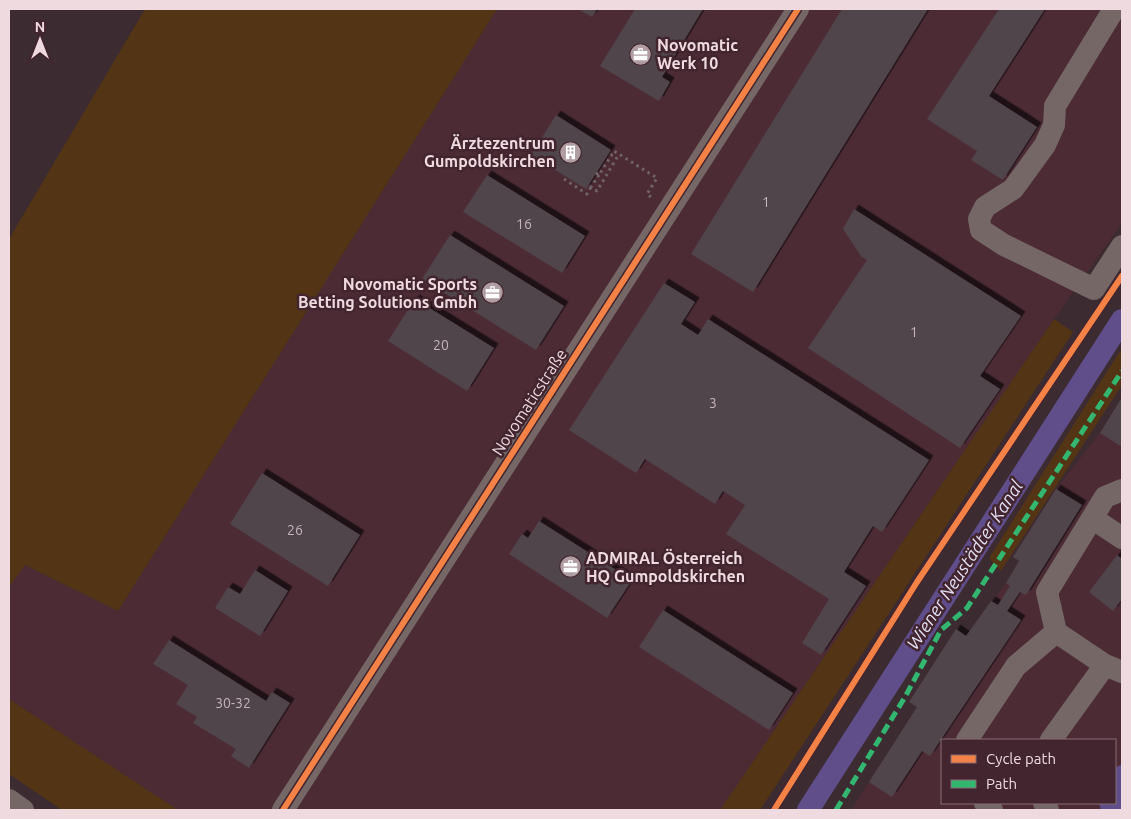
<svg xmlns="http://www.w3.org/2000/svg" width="1131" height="819" viewBox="0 0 1131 819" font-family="Ubuntu,sans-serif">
	<defs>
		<filter id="shadow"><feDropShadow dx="4.5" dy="-4.5" stdDeviation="0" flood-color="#0009"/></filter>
	</defs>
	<rect width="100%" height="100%" fill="#3c2b31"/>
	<!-- built -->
	<path fill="#4c2b35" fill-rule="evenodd" d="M497 9H1122V223L1054 319 720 810H178L9 699V587L25 565 118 611Z
		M1122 397V810H851L917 707 909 702 956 629 966 636 1006 583 1019 561 1013 557 1056 489 1100 433ZM942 740H1115V803H942Z"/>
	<!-- green -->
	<path fill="#533515" d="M145 9H497L118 611 25 565 9 587V239Z
		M1054 319 1073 332 760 810H720Z
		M1122 348V385L1001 571 989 558Z
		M9 699 178 810H62L9 774Z"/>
	<!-- water -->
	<path fill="#5f4e8a" d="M1122 764V810H1101L1099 803H1115V768Z"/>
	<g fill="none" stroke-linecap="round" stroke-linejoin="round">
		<!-- canal -->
		<path stroke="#5f4e8a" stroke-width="22" d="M808 810 1122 320"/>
	</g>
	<!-- building -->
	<path fill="#50444b" filter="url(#shadow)" d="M578 9H597L592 17Z
		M635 9H703L662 77 670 82 659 101 600 66Z
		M842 9H928L753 292 691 254Z
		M999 9H1045L989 96 1037 127 1003 180 971 160 977 151 927 119Z
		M556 115 611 150 586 189 531 155Z
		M487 175 585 236 562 273 463 212Z
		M854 209 1021 316 980 376 1000 389 960 448 808 348 867 260 861 256 843 229Z
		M450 235 564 306 536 350 422 279Z
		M664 283 695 302 681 324 698 335 708 319 929 460 882 532 873 526 844 572 866 586 821 655 802 643 829 599 726 534 745 505 723 491 715 504 645 459 636 473 569 430Z
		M415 299 494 348 467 391 388 341Z
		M1122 397V447L1100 433Z
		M262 473 360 535 328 586 230 524Z
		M1056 489 1082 505 1026 595 1020 592 1007 611 1021 620 930 756 922 751 892 797 869 782 917 707 909 702 956 629 966 636 991 601 998 605 1010 586 1006 583 1019 561 1013 557Z
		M539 521 632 580 607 618 509 554 522 534 528 538Z
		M1117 555 1122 559V599L1113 611 1089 592Z
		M255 570 288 591 260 636 215 608 228 587 240 594Z
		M663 610 793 693 769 730 639 647Z
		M169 640 266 701 272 692 290 703 249 768 231 756 236 749 193 723 197 717 176 704 188 685 153 664Z"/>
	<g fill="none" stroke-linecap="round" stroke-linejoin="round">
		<!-- path -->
		<path stroke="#716466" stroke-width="3" stroke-dasharray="2.5 4" stroke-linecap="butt" d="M596 173 599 175 614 151 657 178 647 194 651 197
			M599 175 591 187 597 191 619 154
			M564 179 587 194 591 187"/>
		<!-- minor -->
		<path stroke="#746766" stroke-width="22" d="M1114 9 1055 106 1054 125 1045 145 1013 189 985 207 979 219 981 230 1004 245 1094 289 1122 246
			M1092 518 1122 538
			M1056 632 1105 665
			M967 740 1016 666 1056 632 1047 592 1105 497 1122 490
			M1051 740 1105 665 1122 672
			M9 800 23 810
			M985 803 992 810
			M1044 803 1048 810
			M283 810 798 9"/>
		<!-- quiet -->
		<path stroke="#33b770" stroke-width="5" stroke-dasharray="10 5" stroke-linecap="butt" d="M836 810 905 697 941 630 967 608 1122 371"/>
		<defs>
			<path id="cycleway" d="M283 810 798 9
				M774 810 917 582 1122 276"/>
		</defs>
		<!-- cycleway casing -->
		<use href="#cycleway" stroke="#42252e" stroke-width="9"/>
		<!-- cycleway -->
		<use href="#cycleway" stroke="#f48246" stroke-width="6"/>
	</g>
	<!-- icons -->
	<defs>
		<symbol id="office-disc" viewBox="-11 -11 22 22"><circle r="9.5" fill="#b09da2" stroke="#42252e"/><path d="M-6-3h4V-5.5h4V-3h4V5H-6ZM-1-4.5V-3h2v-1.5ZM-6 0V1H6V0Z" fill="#fff"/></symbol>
		<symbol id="building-disc" viewBox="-11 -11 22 22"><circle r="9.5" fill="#b09da2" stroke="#42252e"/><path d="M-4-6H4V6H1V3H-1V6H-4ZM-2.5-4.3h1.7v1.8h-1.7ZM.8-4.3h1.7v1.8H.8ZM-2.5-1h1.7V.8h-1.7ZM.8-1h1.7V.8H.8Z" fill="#fff"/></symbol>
	</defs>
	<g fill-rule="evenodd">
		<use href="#office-disc" x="628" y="42" width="25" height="25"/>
		<use href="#building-disc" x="558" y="140" width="25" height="25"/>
		<use href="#office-disc" x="480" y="280" width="25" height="25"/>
		<use href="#office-disc" x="558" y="554" width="25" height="25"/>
	</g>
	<g text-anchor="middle" stroke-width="5" stroke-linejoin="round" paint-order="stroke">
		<!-- number labels -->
		<g font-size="14" fill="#c6b4ba">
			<text x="766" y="207">1</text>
			<text x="524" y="229">16</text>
			<text x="914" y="337">1</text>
			<text x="441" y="350">20</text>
			<text x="713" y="408">3</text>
			<text x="295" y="535">26</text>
			<text x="233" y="708">30-32</text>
		</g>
		<!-- poi labels -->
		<g font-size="16" font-weight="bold" fill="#eedadf" stroke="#42252e" text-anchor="start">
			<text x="657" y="51">Novomatic<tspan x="657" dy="18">Werk 10</tspan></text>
			<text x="555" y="149" text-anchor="end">Ärztezentrum<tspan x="555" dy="18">Gumpoldskirchen</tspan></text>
			<text x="477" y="290" text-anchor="end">Novomatic Sports<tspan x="477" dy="18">Betting Solutions Gmbh</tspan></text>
			<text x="586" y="564">ADMIRAL Österreich<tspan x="586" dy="18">HQ Gumpoldskirchen</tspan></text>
		</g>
		<!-- street labels -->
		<g font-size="16" fill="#eedadf" stroke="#42252e">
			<text transform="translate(529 402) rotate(-57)" y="6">Novomaticstraße</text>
		</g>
		<!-- water labels -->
		<g font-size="18" font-style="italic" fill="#e3e0f4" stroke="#42252e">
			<text transform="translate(965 565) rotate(-57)" y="6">Wiener Neustädter Kanal</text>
		</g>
	</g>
	<!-- border -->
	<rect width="1131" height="819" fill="none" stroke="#eedadf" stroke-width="20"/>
	<!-- legend -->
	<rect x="941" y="739" width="175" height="65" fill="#42252e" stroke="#876d75"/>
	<rect x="951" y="755" width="25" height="8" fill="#f48246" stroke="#876d75"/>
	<text x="986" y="764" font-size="15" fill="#eedadf">Cycle path</text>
	<rect x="951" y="780" width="25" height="8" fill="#33b770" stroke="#876d75"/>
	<text x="986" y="789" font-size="15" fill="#eedadf">Path</text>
	<!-- north arrow -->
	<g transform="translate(40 40)" stroke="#42252e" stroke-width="4" paint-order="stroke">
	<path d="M0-4L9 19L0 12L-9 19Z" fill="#eedadf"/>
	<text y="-8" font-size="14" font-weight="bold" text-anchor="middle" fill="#eedadf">N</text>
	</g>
</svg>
